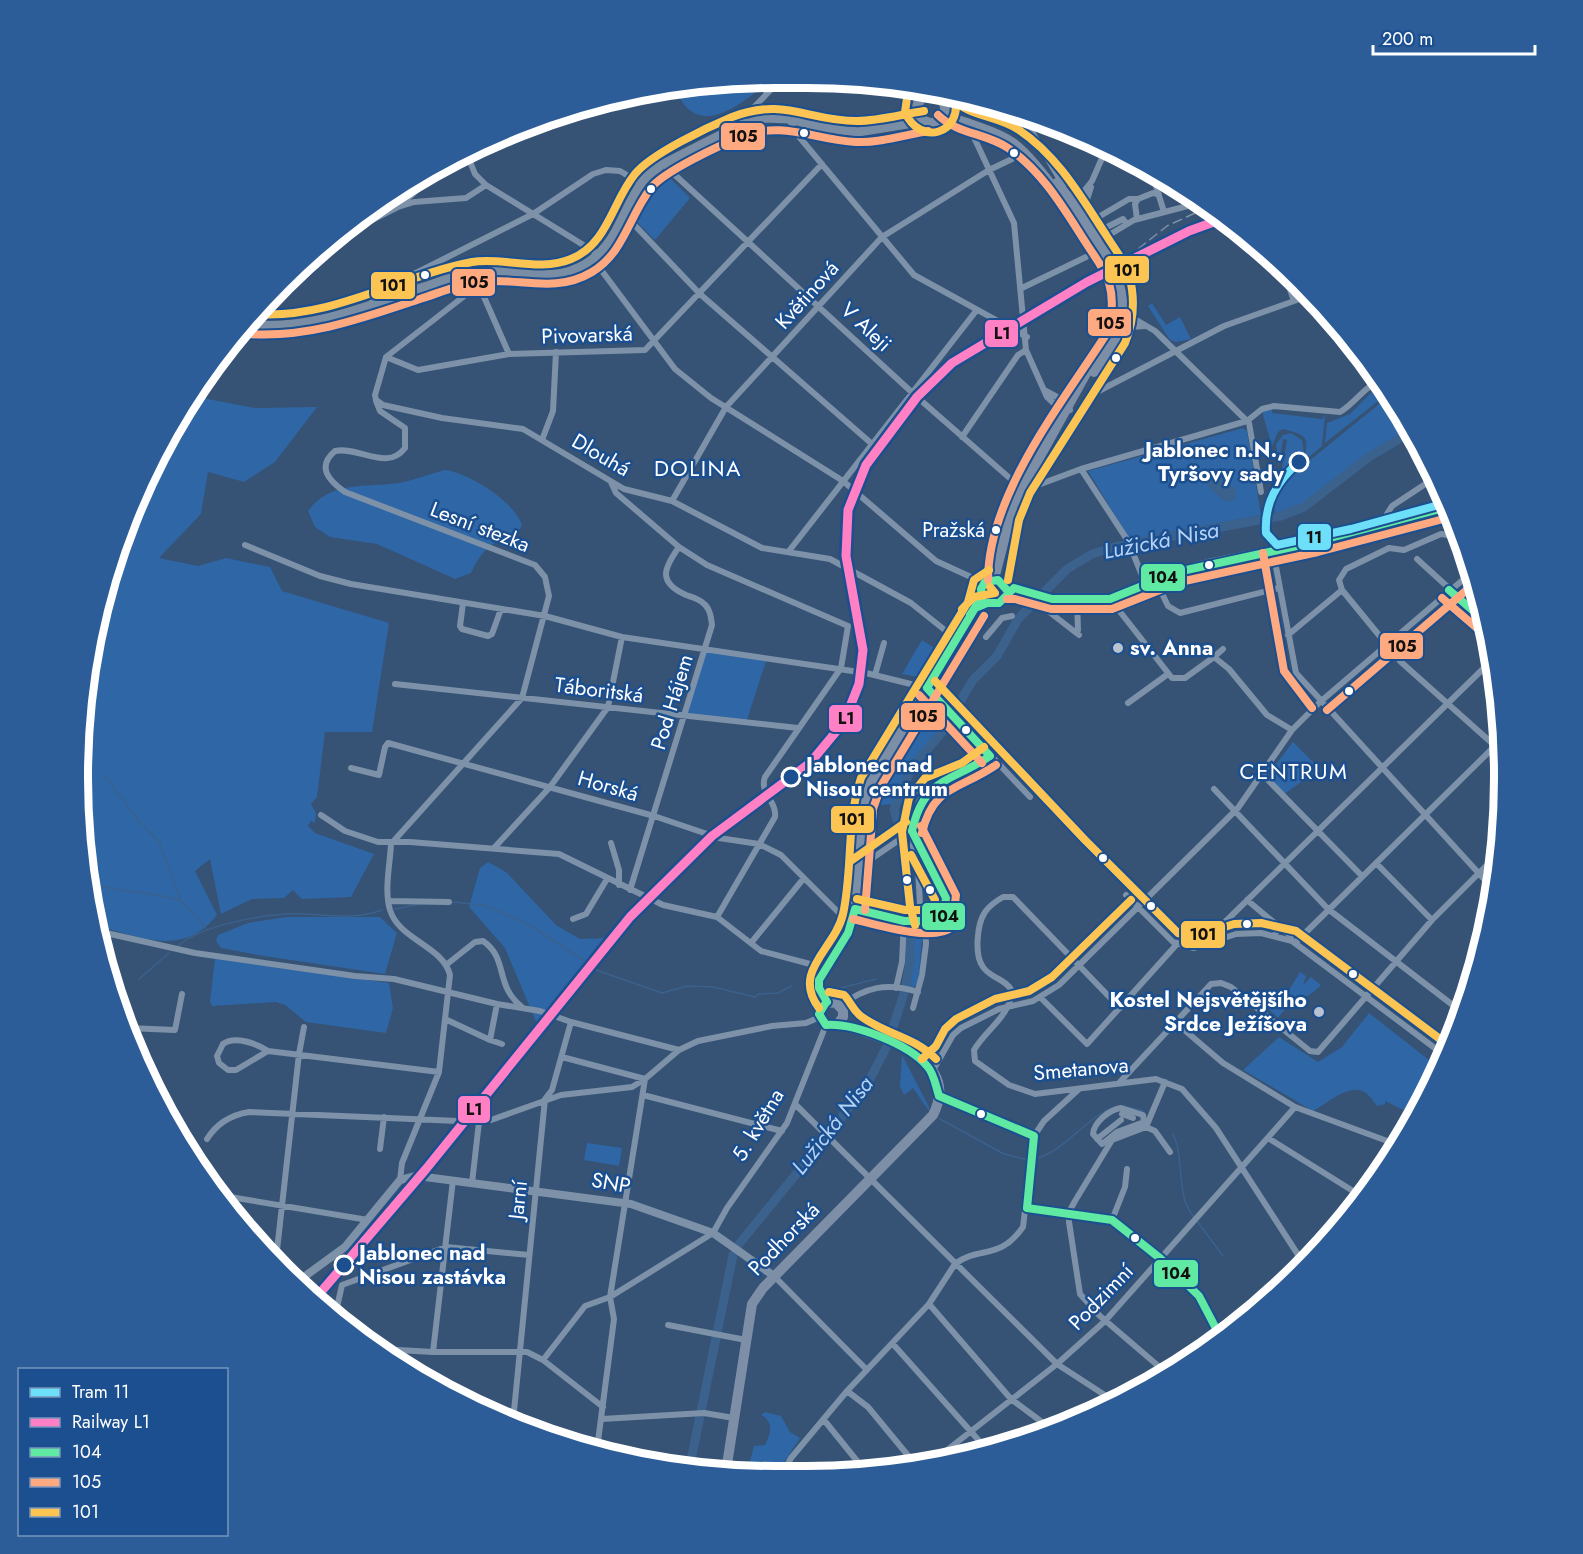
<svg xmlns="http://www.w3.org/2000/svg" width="1583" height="1554" viewBox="0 0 1583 1554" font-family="Jost,sans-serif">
	<rect width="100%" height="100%" fill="#365274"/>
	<!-- green -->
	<path fill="#2f66a5" d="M773 78C745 101 697 145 675 88Z
		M666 174 690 198 655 240 635 220 632 213 652 179Z
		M1152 303 1166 325 1180 317 1191 339 1176 342 1170 340 1148 306Z
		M1382 386 1387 394 1325 443 1327 423 1350 414 1373 391Z
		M192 396 255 408 317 407 275 462 244 482 208 472 201 514 159 558 198 566 226 558 270 567 282 591 389 623 372 732H325L317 797 311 804 316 813 315 823 311 821 308 826 315 833 374 854 351 897 302 899 293 890 284 898 252 899 221 914 210 859 195 871 217 915C183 958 141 937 97 926L79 822 84 685 131 510Z
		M1389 396 1409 430 1366 455 1308 501 1275 516 1274 503 1288 478Z
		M1272 409V413L1322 419 1325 415 1322 446 1302 463C1311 437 1307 435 1283 429L1278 432 1272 446 1263 415V411Z
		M1243 428 1247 431 1261 515 1130 540 1088 471Z
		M1291 433 1302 440 1304 452 1281 474 1287 440 1283 439 1279 466 1276 444 1283 435Z
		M445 470C469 473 514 501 522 525L515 537C491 540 481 552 471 573L455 579 377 544 330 537 315 527 308 511C331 480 365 488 399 483 414 480 430 474 445 470Z
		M922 640 939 651 923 678 902 674Z
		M705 649 767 658 746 723 685 717Z
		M920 715 941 729 909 765 892 804 870 806 885 773Z
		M1293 742 1320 769 1284 794 1267 776Z
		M488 862 506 872 556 925 580 939 607 938 537 1024 505 948 469 907 480 868Z
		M286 917H380L397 933 385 974 264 956 221 948 216 941 218 935 248 923Z
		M911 926 923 929 918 983 913 988 908 987 912 962Z
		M215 958 389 983 393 1008 386 1033 306 1022 285 1005 276 1002 212 1006 210 1002Z
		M1300 972 1306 976 1303 985 1311 977 1321 985C1311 996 1299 999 1290 1010L1286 1008 1278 1018 1267 1008 1284 987 1289 990Z
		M1369 1013 1438 1067 1416 1116 1385 1101V1104L1377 1106C1374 1103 1372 1098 1368 1095 1353 1079 1327 1104 1313 1111L1243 1070 1279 1037 1318 1062 1342 1047Z
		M902 1055 929 1107V1111L913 1088 904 1095 900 1086Z
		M587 1143 622 1148 619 1166 584 1160Z
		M765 1412 781 1416 790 1432 800 1438 777 1473 747 1472 754 1446 765 1445C771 1433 774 1422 761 1415Z"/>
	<!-- water -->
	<path fill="#3b618d" d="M1213 472 1221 475 1223 482 1235 488 1236 498 1228 502C1219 498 1214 491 1207 485L1206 478Z"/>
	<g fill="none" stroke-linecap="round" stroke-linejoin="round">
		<!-- stream -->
		<path stroke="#3b618d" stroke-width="1.5" d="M105 776 139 821 159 842 181 901 206 928
			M89 882C118 894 151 890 181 901
			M452 902 483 905 528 924 585 961
			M395 909 420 904
			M179 945C202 926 255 916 285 914 319 912 349 922 382 910
			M596 970 662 993 687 986 713 987 755 997 759 994 778 993 791 986
			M139 979 169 953
			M829 991 876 979
			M1124 1106 1143 1111
			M940 1119 1004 1154 1028 1160
			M1173 1134C1185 1158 1175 1196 1194 1217
			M1033 1159C1063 1155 1090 1111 1119 1106
			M1197 1221 1223 1256"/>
		<!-- river -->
		<path stroke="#3b618d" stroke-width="9" d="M900 831 894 809 911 769 942 732 973 680 997 656 1018 619 1067 569 1092 554 1115 547 1281 516 1304 507 1369 457 1411 432
			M906 985 910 961V928
			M739 1244 833 1129 871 1077 887 1046 904 993
			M689 1470 733 1255"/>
		<!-- minor -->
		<path stroke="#7d92a8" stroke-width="6" d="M1021 113 1063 185
			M789 119 796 133 914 275 1027 337
			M736 126 782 78
			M971 131 1014 223 1026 350 1047 397 1063 412 1070 410 1068 403 1046 391
			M467 154 475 174 486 185 598 254
			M663 164 917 397 1021 488H1030L1081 469 1247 421 1262 409 1274 406 1340 412C1355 403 1363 388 1379 381
			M1151 170 1164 212
			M1067 194 1080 196 1092 181 1106 149
			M401 205 439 169
			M624 214 700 294 872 444
			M1082 215 1091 187
			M361 219 375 217
			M1137 219 1135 204 1138 199 1153 193 1159 195
			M1127 224 1123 219 1101 230 1095 219 1129 199H1138
			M340 236 398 207 414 202 466 198 486 185
			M1099 241 1134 220 1199 203
			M593 259 675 369 711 398 843 481 936 561 984 583
			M479 271 472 290 386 357 375 395 376 400 383 405 442 418 523 429 624 489 672 501 762 548 830 559 911 603 956 639
			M477 281 509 354
			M1022 288 1086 257
			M1294 301 1309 296
			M371 303 400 281 533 214 593 174 606 170 620 171 640 183
			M1125 307 1133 318 1155 331 1249 423 1261 492
			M1120 323 1131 327 1145 326
			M386 357 418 370 509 354 645 350 822 164
			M1093 394 1224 326 1294 301 1283 269
			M376 401 380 411 405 428V448C387 472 359 446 335 451 316 467 329 481 345 492L535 565 545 577 549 596 522 698 391 844
			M962 437 1018 355 1026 350
			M542 440 553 411 556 352
			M1081 469 1128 541 1146 585
			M611 482 616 493 679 547 707 565 848 626 841 668 765 777C759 793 777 801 775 817L717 917
			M672 501 726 407 882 237 989 170 1012 159
			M1388 523 1387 514 1392 506 1436 477
			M1458 534 1454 536 1441 534 1404 550 1389 548 1346 569 1339 580 1342 590 1401 662 1503 753
			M245 545 320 576 351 584 545 616 622 637 859 672
			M789 551 976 311
			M1273 551 1296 673 1494 890
			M1417 559 1485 621
			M1156 581 1168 606 1180 613 1279 588
			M1052 599 1048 611 1079 635
			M1110 599 1172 678H1185L1214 657 1229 669 1267 715 1292 730
			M1077 600 1078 630
			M463 603 460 626 462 629 488 636 492 634 501 609
			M1288 635 1342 590
			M986 637 1002 618 1012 616
			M1214 657 1223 649
			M866 673 927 688 1030 797
			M875 675 884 643
			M395 684 798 728
			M1128 703 1168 674
			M351 768 379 775 385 747 388 743 654 816 719 838 759 844 781 855 851 925
			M1265 777 1362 876
			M1214 789 1328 909 1463 1013
			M321 815 345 831 378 842H410L559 854 663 905 717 917 761 951 825 968
			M611 843 619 870V885
			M391 844C390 865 384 890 390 910 399 940 443 946 450 975L439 1072 402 1163 400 1180
			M494 848 550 787 608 707 622 637
			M1376 863 1432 920
			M858 868 912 831
			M630 890 712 625C711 617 710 608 703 603 699 599 691 597 686 595 657 582 664 568 679 547
			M1126 895 1173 942 1194 948 1236 934 1261 933 1292 941 1444 1055
			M1247 900 1278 926 1275 935
			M389 901 449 902
			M855 909 904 921H943L946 898 914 836
			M573 919 586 914 607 879
			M1225 922 1492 660
			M1278 926 1289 934 1292 941
			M97 931 195 953 355 976 394 979 497 1004 540 1011 571 1022 679 1050
			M751 943 804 878
			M1295 943 1503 738
			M446 965 475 942 483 941C509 959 494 985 522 1007
			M896 988 902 962 904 921
			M1040 997 1087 1044 1177 944
			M840 1006C865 987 887 982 918 992
			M913 1008 922 975 926 944 925 922 920 904 918 868 913 846 915 816 919 801 927 790 967 772 990 756
			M1120 1008 1013 897H1003C996 901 990 905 985 912 977 924 974 955 983 967 990 978 1006 979 1012 991 1009 1018 987 1028 974 1050L975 1061 1009 1085 1035 1094 1156 1079 1182 1089 1216 1128 1304 1264
			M445 1019 490 1040 497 1004
			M1175 1022 1223 1063 1295 1107 1398 1145
			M128 1028 175 1030 182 994
			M490 1040 502 1044
			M268 1051C257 1044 235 1035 223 1044L217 1056 219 1063 228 1070H236L268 1051 439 1072
			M562 1057 645 1079
			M932 1072 953 1035 961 1028 999 1009 1033 1001 1059 985 1238 808 1292 730 1320 702 1472 572
			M1119 1083 1211 984 1221 983 1231 987 1310 1051 1318 1052 1432 920 1499 853
			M643 1095 782 1131
			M796 1105 1057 1364 1117 1403
			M1121 1108 1143 1115 1144 1122 1117 1132 1102 1144 1093 1134C1094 1122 1109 1110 1121 1108Z
			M1122 1114 1133 1118
			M1146 1127 1155 1131 1170 1152
			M1034 1136 1044 1121 1079 1089
			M1268 1138 1361 1196
			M207 1139C217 1123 231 1115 249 1112L458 1121 491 1120 561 1095 632 1087 645 1079 679 1050 698 1041 772 1026 806 1023 820 1017
			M1097 1139 1121 1120
			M380 1149 384 1117
			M472 1183 479 1122
			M218 1195 368 1220
			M1027 1208 1112 1220 1161 1259 1199 1296 1221 1338
			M1112 1220 1125 1187 1127 1169
			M276 1259 299 1054 304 1027
			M774 1276 867 1370
			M929 1304 1011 1399 1050 1428
			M335 1316 342 1285 446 1247 529 1255
			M668 1325 746 1340
			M893 1344 989 1452
			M381 1349 433 1352H527L543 1360 585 1306 610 1297 713 1233 727 1208 787 1123 826 1025
			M433 1352 453 1180
			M543 1360 603 1407
			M1163 1370 1100 1316 1080 1294 1069 1222V1212L1075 1201 1112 1140 1146 1127 1165 1082
			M847 1391 868 1407 915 1464
			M1129 1395 1217 1332
			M602 1419 704 1413 734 1418
			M824 1420 866 1472
			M513 1421 545 1099 552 1090 571 1022
			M530 1429 560 1441
			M597 1449 614 1319 610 1297 645 1079
			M933 1461 1057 1364 1105 1321 1295 1107
			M783 1473 791 1458 847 1391 929 1304 955 1264C980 1245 998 1262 1023 1227L1034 1136 939 1096"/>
		<!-- tertiary -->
		<path stroke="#7d92a8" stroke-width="8" d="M425 1177 631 1204 713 1233 774 1276
			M297 1282 345 1247 400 1180 416 1176"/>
		<!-- secondary -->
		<path stroke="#798da4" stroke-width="9" d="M906 123 918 112
			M249 324C308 332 371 304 427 286 444 280 462 273 480 271 518 267 551 286 587 263 617 244 621 213 640 185 645 176 655 170 663 164L736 127 765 118 789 119 825 128 858 132 926 121"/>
		<!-- primary -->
		<path stroke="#7d8ea7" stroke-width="10" d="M917 109a14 14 0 1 1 28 0a14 14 0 1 1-28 0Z
			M940 119C950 116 957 120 967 123 983 129 999 133 1013 143 1040 163 1099 249 1109 281 1116 301 1114 321 1105 339L1013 505 994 579
			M1057 183C1086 220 1137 282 1119 332 1113 346 1102 359 1094 372
			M1000 581 991 579 983 585 981 595 987 603 1001 602 1014 588
			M1006 589 1016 588 1052 599H1110L1177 572 1208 564 1315 542 1448 507
			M825 1004 818 983 853 919 863 807 871 782 982 597
			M726 1471 752 1304 763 1288 933 1115C963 1057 878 1037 841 1024L826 1025 819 1014 827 1002 836 1003 843 1010V1017L837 1025"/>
		<!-- rail -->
		<path stroke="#7e92a7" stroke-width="1.5" stroke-dasharray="10 4.5" stroke-linecap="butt" d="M1138 249 1167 226 1206 208"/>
		<defs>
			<path id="bus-1" d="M1449 590 1485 621
				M970 615 982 597 981 589 985 582 998 580 1006 589
				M927 688 975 608 987 603H999L1014 588 1052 599H1110L1177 572 1315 542 1448 507
				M927 688 990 756
				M912 831C924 777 950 783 990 756
				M855 909 904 921H943L946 898 912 831
				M827 1002 819 988V980L848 933 855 909
				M825 1004 819 1014 826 1025C854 1023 909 1044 927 1066 934 1073 936 1087 939 1096
				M939 1096 1034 1136 1027 1208
				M1027 1208 1112 1220 1161 1259 1199 1296 1221 1338"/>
			<path id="bus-2" d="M938 115C957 134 986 133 1008 148 1043 172 1064 209 1086 243 1094 256 1105 269 1109 283 1114 300 1112 317 1107 333 1062 403 988 495 988 580
				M248 334C309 338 363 318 420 299 439 293 457 285 476 282 516 276 554 295 592 272 624 253 629 216 651 188 663 172 720 145 741 137 783 120 814 140 856 142 879 143 905 135 928 131
				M1263 553 1284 671 1312 708
				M1442 598 1478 629
				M1007 599H1015L1051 609H1112L1180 582 1318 552 1451 517
				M919 695 982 763
				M1327 710 1476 582
				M922 833C933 785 960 790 996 765
				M865 910 873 809 881 786 984 616
				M853 919C874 924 934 943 952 927L956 895 921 826"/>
			<path id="bus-3" d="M918 89 907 98 905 112C920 147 963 134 955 97
				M952 99C970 117 999 116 1019 130 1058 156 1081 197 1106 235 1114 248 1124 260 1129 275 1135 297 1134 321 1125 343L1030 493 1019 520 1008 580
				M257 314C333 319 399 276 472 262 504 257 540 272 571 259 608 244 612 202 635 174 651 154 708 127 732 117 784 97 808 121 857 121 879 121 903 114 924 111
				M962 609 974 597 995 593 990 587
				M935 681 1085 840 1178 933 1194 937 1234 924 1261 923 1296 931 1448 1045
				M852 860 906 822
				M857 899 905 910H934L935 900 911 855
				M915 925 910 906 902 832 909 798 925 778 962 763 984 747
				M829 992 844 995C851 1002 853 1011 862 1017 887 1035 913 1036 936 1059
				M819 1008C791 971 835 949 843 914 853 869 846 822 861 778L968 602 974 580 989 570
				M922 1059 936 1046 945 1029 956 1019 995 999 1029 991 1052 977 1131 900"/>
		</defs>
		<!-- bus-1 casing -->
		<use href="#bus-1" stroke="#1b4f8f" stroke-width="12"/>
		<!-- bus-2 casing -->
		<use href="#bus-2" stroke="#1b4f8f" stroke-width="12"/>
		<!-- bus-3 casing -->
		<use href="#bus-3" stroke="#1b4f8f" stroke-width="12"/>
		<!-- bus-1 -->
		<use href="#bus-1" stroke="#60e9a3" stroke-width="8"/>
		<!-- bus-2 -->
		<use href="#bus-2" stroke="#ffa980" stroke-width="8"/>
		<!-- bus-3 -->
		<use href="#bus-3" stroke="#fcc553" stroke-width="8"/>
		<defs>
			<path id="rail-1" d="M314 1300 426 1169 630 917 712 836 810 763 844 722 859 684 863 650 846 556 848 510 866 465 917 397 952 363 1087 282 1189 231 1222 219"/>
		</defs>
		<!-- rail-1 casing -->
		<use href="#rail-1" stroke="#1b4f8f" stroke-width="14"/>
		<!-- rail-1 -->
		<use href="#rail-1" stroke="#ff80c5" stroke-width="9"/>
		<defs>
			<path id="tram-1" d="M1299 462C1277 481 1264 503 1266 533L1277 545 1351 529 1446 503"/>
		</defs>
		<!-- tram-1 casing -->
		<use href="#tram-1" stroke="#1b4f8f" stroke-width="12"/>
		<!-- tram-1 -->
		<use href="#tram-1" stroke="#6ddff8" stroke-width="8"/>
	</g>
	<!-- markers -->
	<g fill="#fff" stroke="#1b4f8f" stroke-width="2">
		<circle cx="804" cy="133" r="5"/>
		<circle cx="1014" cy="153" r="5"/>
		<circle cx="651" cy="189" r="5"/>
		<circle cx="425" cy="275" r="5"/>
		<circle cx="1116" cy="358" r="5"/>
		<circle cx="996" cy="530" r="5"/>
		<circle cx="1209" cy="565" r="5"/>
		<circle cx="1349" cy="691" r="5"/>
		<circle cx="966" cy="730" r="5"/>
		<circle cx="1103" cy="858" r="5"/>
		<circle cx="907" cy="880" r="5"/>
		<circle cx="930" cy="890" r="5"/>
		<circle cx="1151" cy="906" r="5"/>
		<circle cx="1247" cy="924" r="5"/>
		<circle cx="1353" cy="974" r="5"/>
		<circle cx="981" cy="1114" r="5"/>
		<circle cx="1135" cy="1238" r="5"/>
	</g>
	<g fill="#1b4f8f" stroke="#fff" stroke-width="3">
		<circle cx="1299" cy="462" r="9"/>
		<circle cx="791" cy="777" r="9"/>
		<circle cx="344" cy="1265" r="9"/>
	</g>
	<g fill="#b9c2ce" stroke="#1b4f8f" stroke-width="2">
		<circle cx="1118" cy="648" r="6"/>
		<circle cx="1319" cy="1012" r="6"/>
	</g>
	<g text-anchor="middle" stroke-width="5" stroke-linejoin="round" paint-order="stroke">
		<!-- bus labels -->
		<g font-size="20" fill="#fff" stroke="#1b4f8f" text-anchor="end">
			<text x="985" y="537">Pražská</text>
		</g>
		<!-- street labels -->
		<g font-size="21" fill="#fff" stroke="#1b4f8f">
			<text transform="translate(807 295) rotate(-48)" y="7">Květinová</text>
			<text transform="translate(866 327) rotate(43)" y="7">V Aleji</text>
			<text transform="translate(587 335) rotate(-2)" y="7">Pivovarská</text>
			<text transform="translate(601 455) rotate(30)" y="7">Dlouhá</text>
			<text transform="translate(480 527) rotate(21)" y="7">Lesní stezka</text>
			<text transform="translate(599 690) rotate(7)" y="7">Táboritská</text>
			<text transform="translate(672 702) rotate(-73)" y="7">Pod Hájem</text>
			<text transform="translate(608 786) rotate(16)" y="7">Horská</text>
			<text transform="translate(1081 1069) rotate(-5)" y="7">Smetanova</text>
			<text transform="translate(758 1125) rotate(-59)" y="7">5. května</text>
			<text transform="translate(611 1183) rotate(10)" y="7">SNP</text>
			<text transform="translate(518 1200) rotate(-84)" y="7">Jarní</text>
			<text transform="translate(784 1239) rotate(-46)" y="7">Podhorská</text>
			<text transform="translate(1101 1297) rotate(-46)" y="7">Podzimní</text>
		</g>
		<!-- stop labels -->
		<g font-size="21" font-weight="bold" fill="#fff" stroke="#1b4f8f" text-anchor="start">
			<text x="1284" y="457" text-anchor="end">Jablonec n.N.,<tspan x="1284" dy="24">Tyršovy sady</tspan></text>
			<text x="806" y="772">Jablonec nad<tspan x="806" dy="24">Nisou centrum</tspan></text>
			<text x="359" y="1260">Jablonec nad<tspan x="359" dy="24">Nisou zastávka</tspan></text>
		</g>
		<!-- poi labels -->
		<g font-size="21" font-weight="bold" fill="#fff" stroke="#1b4f8f" text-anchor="start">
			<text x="1130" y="655">sv. Anna</text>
			<text x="1307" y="1007" text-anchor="end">Kostel Nejsvětějšího<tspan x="1307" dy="24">Srdce Ježíšova</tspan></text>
		</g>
		<!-- neighbourhood labels -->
		<g font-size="22" letter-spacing="1.5" fill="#fff" stroke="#1b4f8f">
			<text x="698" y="476">DOLINA</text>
			<text x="1294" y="779">CENTRUM</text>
		</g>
		<!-- water labels -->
		<g font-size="22" font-style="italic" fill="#b5d3f5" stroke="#1b4f8f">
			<text transform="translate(1161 540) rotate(-11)" y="8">Lužická Nisa</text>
			<text transform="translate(832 1125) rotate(-52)" y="8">Lužická Nisa</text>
		</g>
	</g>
	<!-- crop -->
	<path d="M0 0H1583V1554H0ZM776 88H806A688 688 0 0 1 1494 776V778A688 688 0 0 1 806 1466H776A688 688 0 0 1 88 778V776A688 688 0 0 1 776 88Z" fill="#2d5d98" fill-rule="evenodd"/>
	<path fill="none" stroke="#fff" stroke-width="8" d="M776 88H806A688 688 0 0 1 1494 776V778A688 688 0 0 1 806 1466H776A688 688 0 0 1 88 778V776A688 688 0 0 1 776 88Z"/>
	<g stroke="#1b4f8f" stroke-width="2">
		<rect x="720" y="122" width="46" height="29" rx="6" fill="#ffa980"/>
		<rect x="1104" y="255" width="46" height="29" rx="6" fill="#fcc553"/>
		<rect x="451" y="268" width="45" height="29" rx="6" fill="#ffa980"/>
		<rect x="370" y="271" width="46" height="29" rx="6" fill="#fcc553"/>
		<rect x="1087" y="308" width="45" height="29" rx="6" fill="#ffa980"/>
		<rect x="984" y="319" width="35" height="29" rx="6" fill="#ff80c5"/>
		<rect x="1297" y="523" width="35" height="28" rx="6" fill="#6ddff8"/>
		<rect x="1140" y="563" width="46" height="29" rx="6" fill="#60e9a3"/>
		<rect x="1379" y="632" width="45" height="28" rx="6" fill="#ffa980"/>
		<rect x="900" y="702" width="46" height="29" rx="6" fill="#ffa980"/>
		<rect x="828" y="704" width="35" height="29" rx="6" fill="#ff80c5"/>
		<rect x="830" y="805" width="45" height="29" rx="6" fill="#fcc553"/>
		<rect x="921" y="902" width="45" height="29" rx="6" fill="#60e9a3"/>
		<rect x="1180" y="920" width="46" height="29" rx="6" fill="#fcc553"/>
		<rect x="457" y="1095" width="34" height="29" rx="6" fill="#ff80c5"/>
		<rect x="1153" y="1259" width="46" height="29" rx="6" fill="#60e9a3"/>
	</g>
	<g font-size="16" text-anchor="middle" font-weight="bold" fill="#111">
		<text x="743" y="142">105</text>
		<text x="1127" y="276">101</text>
		<text x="474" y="288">105</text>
		<text x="393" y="291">101</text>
		<text x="1110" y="329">105</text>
		<text x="1002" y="339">L1</text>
		<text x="1314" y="543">11</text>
		<text x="1163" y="583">104</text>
		<text x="1402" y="652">105</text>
		<text x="923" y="722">105</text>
		<text x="846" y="724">L1</text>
		<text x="852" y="825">101</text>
		<text x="944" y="922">104</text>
		<text x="1203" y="940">101</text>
		<text x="474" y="1115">L1</text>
		<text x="1176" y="1279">104</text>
	</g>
	<!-- legend -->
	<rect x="18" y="1368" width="210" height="168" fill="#1b4f8f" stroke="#7695bc" stroke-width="1.5"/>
	<rect x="30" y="1388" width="30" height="9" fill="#6ddff8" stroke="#7695bc" stroke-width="1.5"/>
	<text x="72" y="1398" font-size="18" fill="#ffffff">Tram 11</text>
	<rect x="30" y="1418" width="30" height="9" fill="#ff80c5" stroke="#7695bc" stroke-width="1.5"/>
	<text x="72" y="1428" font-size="18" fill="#ffffff">Railway L1</text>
	<rect x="30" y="1448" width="30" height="9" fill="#60e9a3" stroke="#7695bc" stroke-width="1.5"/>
	<text x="72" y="1458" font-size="18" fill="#ffffff">104</text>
	<rect x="30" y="1478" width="30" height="9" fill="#ffa980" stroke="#7695bc" stroke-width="1.5"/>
	<text x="72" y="1488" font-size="18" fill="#ffffff">105</text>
	<rect x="30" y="1508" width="30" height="9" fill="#fcc553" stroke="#7695bc" stroke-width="1.5"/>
	<text x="72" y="1518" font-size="18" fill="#ffffff">101</text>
	<!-- scale -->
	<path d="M1373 45v9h162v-9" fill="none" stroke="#ffffff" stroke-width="3"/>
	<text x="1382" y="45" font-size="18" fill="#ffffff" stroke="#1b4f8f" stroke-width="4.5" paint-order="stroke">200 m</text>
</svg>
